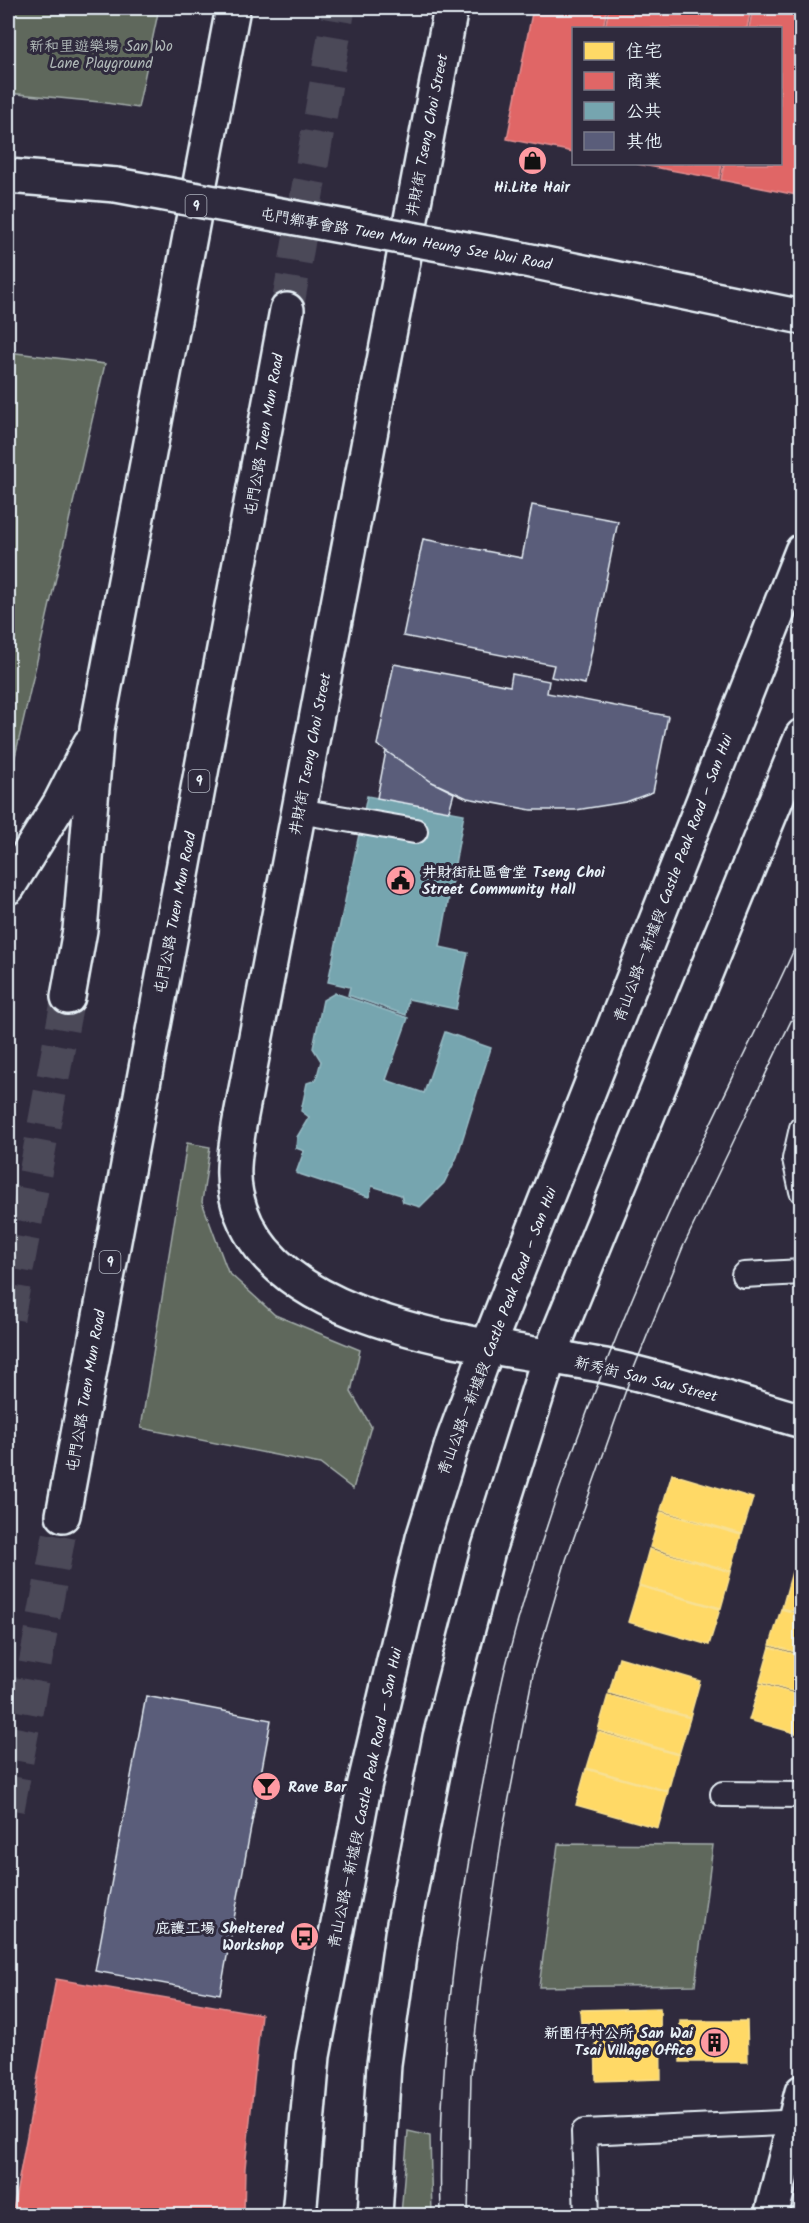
<svg xmlns="http://www.w3.org/2000/svg" width="809" height="2223" viewBox="0 0 809 2223" font-family="Kalam,'LXGW WenKai TC',sans-serif">
	<rect width="100%" height="100%" fill="#2f2a3d"/>
	<filter id="ink" filterUnits="userSpaceOnUse"><feTurbulence type="fractalNoise" baseFrequency=".0167" numOctaves="2"/><feDisplacementMap in="SourceGraphic" scale="12" xChannelSelector="R" yChannelSelector="G"/><feConvolveMatrix kernelMatrix="1 2 1 2 8 2 1 2 1" color-interpolation-filters="sRGB"/></filter>
	<g filter="url(#ink)">
		<!-- green -->
		<path fill="#5e675b" stroke="#a3acaa" stroke-width="1.5" d="M8 8H159L138 108 100 102 8 93Z
			M8 352 105 364 8 787Z
			M187 1143 210 1147 202 1202 228 1272 275 1315 360 1350 351 1392 371 1426 353 1489 320 1464 141 1428Z
			M558 1844 713 1845 695 1985 539 1987Z
			M408 2131 430 2136 432 2215H401Z"/>
		<!-- homes -->
		<path fill="#ffd966" stroke="#f8e092" stroke-width="1.5" d="M637 24 662 28H636Z
			M533 33 571 41 566 67 574 69V107L560 105 555 130 515 121Z
			M802 58V174L779 169 785 142 780 141V107L791 109 794 98 780 95V61L800 65Z
			M672 1474 753 1498 742 1534 661 1510Z
			M661 1512 741 1535 731 1571 650 1547Z
			M649 1549 731 1572 721 1608 639 1585Z
			M792 1572 802 1575V1613L782 1608Z
			M639 1586 720 1609 709 1645 628 1622Z
			M781 1609 802 1615V1654L770 1645Z
			M770 1647 802 1656V1694L760 1682Z
			M619 1657 700 1681 690 1717 609 1693Z
			M760 1684 802 1696V1735L749 1720Z
			M608 1695 690 1718 679 1754 598 1730Z
			M598 1732 678 1755 668 1791 587 1768Z
			M586 1769 668 1792 658 1828 576 1805Z
			M660 2008 661 2079 596 2081 595 2022 581 2023 580 2010Z
			M680 2021H747L748 2062H680Z
			M113 2068 146 2072 140 2109 155 2110 160 2075 193 2080 187 2115 230 2122 225 2158 182 2152 180 2167 222 2173 217 2209 175 2203 173 2216H139L142 2198 127 2196 124 2216H91L95 2191 53 2185 58 2149 100 2155 102 2140 61 2134 66 2098 107 2104Z"/>
		<!-- shops -->
		<path fill="#e06666" stroke="#e29092" stroke-width="1.5" d="M533 8H607L603 28H574V152L507 139Z
			M609 8H751L747 28H605Z
			M753 8 802 14V196L721 180 724 164H780V28H749Z
			M637 164H722L719 179Z
			M56 1979 261 2014 245 2168 244 2216H12Z"/>
		<!-- public -->
		<path fill="#76a5af" stroke="#98bcc5" stroke-width="1.5" d="M367 796 464 814 440 947 468 953 456 1009 408 999 406 1015 348 995 350 987 328 982Z
			M335 993 408 1018 386 1080 424 1093 445 1032 491 1048 457 1157 444 1183 420 1207 403 1202 401 1195 372 1186 369 1197 296 1173 304 1151 296 1148 297 1137 309 1117 301 1111 307 1083 316 1080 321 1061 313 1048 323 1000Z"/>
		<!-- building -->
		<path fill="#5a5d7a" stroke="#e8f1f8" stroke-width="1.5" d="M532 505 618 521 585 684 551 677 554 665 403 636 423 539 522 558Z
			M394 664 510 686 512 674 549 681 547 693 668 716 653 792 626 802 576 810H531L467 798 432 782 377 745Z
			M386 751 432 782 454 793 449 811 377 798Z
			M146 1696 271 1720 220 1994 95 1971Z"/>
		<g fill="none" stroke-linecap="round" stroke-linejoin="round">
			<!-- trunk-tunnel -->
			<path stroke="#4b4859" stroke-width="33" stroke-dasharray="33 16" stroke-linecap="butt" d="M287 310 339 8
				M8 1318 68 997
				M8 1809 63 1515"/>
			<defs>
				<path id="service" d="M299 811 415 831
					M802 1128 795 1159 802 1191
					M744 1275 802 1272
					M723 1794 802 1795
					M587 2216 584 2132 802 2122"/>
				<path id="minor" d="M451 8 239 1126C236 1148 231 1171 236 1194 264 1332 495 1344 605 1366 671 1380 736 1402 802 1421
					M771 2216 802 2092"/>
				<path id="tertiary" d="M8 176 116 185
					M521 259 802 317"/>
				<path id="secondary" d="M299 2216 313 2056 364 1787 423 1538 454 1438 488 1346 802 551
					M375 2216 384 2064 402 1934 440 1737 488 1551 549 1357 802 736"/>
				<path id="trunk" d="M8 887 60 803 90 744
					M68 997 80 930 97 729 233 8
					M63 1515 287 310"/>
			</defs>
			<!-- service casing -->
			<use href="#service" stroke="#e8f1f8" stroke-width="28"/>
			<!-- minor casing -->
			<use href="#minor" stroke="#e8f1f8" stroke-width="38"/>
			<!-- tertiary casing -->
			<use href="#tertiary" stroke="#e8f1f8" stroke-width="38"/>
			<!-- secondary casing -->
			<use href="#secondary" stroke="#e8f1f8" stroke-width="38"/>
			<!-- trunk casing -->
			<use href="#trunk" stroke="#e8f1f8" stroke-width="38"/>
			<!-- service -->
			<use href="#service" stroke="#2f2a3d" stroke-width="24"/>
			<!-- minor -->
			<use href="#minor" stroke="#2f2a3d" stroke-width="33"/>
			<!-- tertiary -->
			<use href="#tertiary" stroke="#2f2a3d" stroke-width="33"/>
			<!-- secondary -->
			<use href="#secondary" stroke="#2f2a3d" stroke-width="33"/>
			<!-- trunk -->
			<use href="#trunk" stroke="#2f2a3d" stroke-width="33"/>
			<!-- tram -->
			<path stroke="#e8f1f8" stroke-width="1.5" d="M441 2216C437 2067 456 1917 485 1772 492 1736 497 1700 506 1665 543 1520 598 1376 658 1238 702 1135 756 1035 802 932
				M468 2216 471 2075 481 1981 503 1829 534 1669 566 1560 632 1373 683 1247 802 998"/>
			<defs>
				<path id="tertiary-bridge" d="M116 185 521 259"/>
			</defs>
			<!-- tertiary-bridge casing -->
			<use href="#tertiary-bridge" stroke="#e8f1f8" stroke-width="38" stroke-linecap="butt"/>
			<!-- tertiary-bridge -->
			<use href="#tertiary-bridge" stroke="#2f2a3d" stroke-width="33"/>
		</g>
	</g>
	<!-- icons -->
	<defs>
		<symbol id="shop-disc" viewBox="-11 -11 22 22"><circle r="9.5" fill="#ff9aa2" stroke="#2f2a3d"/><path d="M-5-2.5h2.3a2.7 3.5 0 0 1 5.4 0H5L5.5 6h-11ZM-1.5-2.5h3a1.5 2.3 0 0 0-3 0Z" fill="#111"/></symbol>
		<symbol id="civic-disc" viewBox="-11 -11 22 22"><circle r="9.5" fill="#ff9aa2" stroke="#2f2a3d"/><path d="M-.6-6.5H3V-4.5H.6V-3L4-1V1h2V6H-6V1h2V-1L-.6-3ZM-1.2 2.5V6h2.4V2.5Z" fill="#111"/></symbol>
		<symbol id="bar-disc" viewBox="-11 -11 22 22"><circle r="9.5" fill="#ff9aa2" stroke="#2f2a3d"/><path d="M-6-5H6L.8 .8V4.5H3.5V6h-7V4.5H-.8V.8Z" fill="#111"/></symbol>
		<symbol id="bus-disc" viewBox="-11 -11 22 22"><circle r="9.5" fill="#ff9aa2" stroke="#2f2a3d"/><path d="M-5-6H5V4H4V6H2V4H-2V6H-4V4H-5ZM-3.5-4V0h7V-4ZM-3.5 1.2v1.5H-2V1.2ZM2 1.2v1.5H3.5V1.2Z" fill="#111"/></symbol>
		<symbol id="building-disc" viewBox="-11 -11 22 22"><circle r="9.5" fill="#ff9aa2" stroke="#2f2a3d"/><path d="M-4-6H4V6H1V3H-1V6H-4ZM-2.5-4.3h1.7v1.8h-1.7ZM.8-4.3h1.7v1.8H.8ZM-2.5-1h1.7V.8h-1.7ZM.8-1h1.7V.8H.8Z" fill="#111"/></symbol>
	</defs>
	<g fill-rule="evenodd">
		<use href="#shop-disc" x="516" y="144" width="33" height="33"/>
		<use href="#civic-disc" x="384" y="864" width="33" height="33"/>
		<use href="#bar-disc" x="250" y="1770" width="33" height="33"/>
		<use href="#bus-disc" x="288" y="1920" width="33" height="33"/>
		<use href="#building-disc" x="698" y="2026" width="33" height="33"/>
	</g>
	<g text-anchor="middle" stroke-width="6" stroke-linejoin="round" paint-order="stroke">
		<!-- shield labels -->
		<g fill="#2f2a3d" stroke="#b0b5c0" stroke-width="1.5">
			<rect x="185.5" y="195" width="21" height="22" rx="4.5"/>
			<rect x="188.5" y="770" width="21" height="22" rx="4.5"/>
			<rect x="99.5" y="1251" width="21" height="22" rx="4.5"/>
		</g>
		<g font-size="14" font-weight="bold" fill="#e8f1f8">
			<text x="196" y="211">9</text>
			<text x="199" y="786">9</text>
			<text x="110" y="1267">9</text>
		</g>
		<!-- park labels -->
		<g font-size="15" fill="#b1bab9" stroke="#2f2a3d">
			<text x="101" y="51">新和里遊樂場 San Wo<tspan x="101" dy="17">Lane Playground</tspan></text>
		</g>
		<!-- street labels -->
		<g font-size="15" fill="#e8f1f8" stroke="#2f2a3d">
			<text transform="translate(427 135) rotate(-79)" y="5">井財街 Tseng Choi Street</text>
			<text transform="translate(406 239) rotate(10)" y="5">屯門鄉事會路 Tuen Mun Heung Sze Wui Road</text>
			<text transform="translate(264 435) rotate(-80)" y="5">屯門公路 Tuen Mun Road</text>
			<text transform="translate(310 754) rotate(-79)" y="5">井財街 Tseng Choi Street</text>
			<text transform="translate(673 878) rotate(-69)" y="5">青山公路－新墟段 Castle Peak Road – San Hui</text>
			<text transform="translate(175 913) rotate(-79)" y="5">屯門公路 Tuen Mun Road</text>
			<text transform="translate(497 1331) rotate(-69)" y="5">青山公路－新墟段 Castle Peak Road – San Hui</text>
			<text transform="translate(646 1379) rotate(14)" y="5">新秀街 San Sau Street</text>
			<text transform="translate(86 1391) rotate(-80)" y="5">屯門公路 Tuen Mun Road</text>
			<text transform="translate(365 1798) rotate(-78)" y="5">青山公路－新墟段 Castle Peak Road – San Hui</text>
		</g>
		<!-- poi labels -->
		<g font-size="15" font-weight="bold" fill="#e8f1f8" stroke="#2f2a3d" text-anchor="start">
			<text x="532" y="192" text-anchor="middle">Hi.Lite Hair</text>
			<text x="422" y="877">井財街社區會堂 Tseng Choi<tspan x="422" dy="17">Street Community Hall</tspan></text>
			<text x="288" y="1792">Rave Bar</text>
			<text x="284" y="1933" text-anchor="end">庇護工場 Sheltered<tspan x="284" dy="17">Workshop</tspan></text>
			<text x="693" y="2038" text-anchor="end">新圍仔村公所 San Wai<tspan x="693" dy="17">Tsai Village Office</tspan></text>
		</g>
	</g>
	<!-- margin -->
	<rect width="809" height="2223" fill="none" stroke="#2f2a3d" stroke-width="30"/>
	<rect x="15" y="15" width="779" height="2193" fill="none" stroke="#e8f1f8" stroke-width="2" filter="url(#ink)"/>
	<!-- legend -->
	<rect x="572" y="27" width="210" height="138" fill="#2f2a3d" stroke="#797a88" stroke-width="1.5"/>
	<rect x="584" y="42" width="30" height="18" fill="#ffd966" stroke="#797a88" stroke-width="1.5"/>
	<text x="626" y="57" font-size="18" fill="#e8f1f8">住宅</text>
	<rect x="584" y="72" width="30" height="18" fill="#e06666" stroke="#797a88" stroke-width="1.5"/>
	<text x="626" y="87" font-size="18" fill="#e8f1f8">商業</text>
	<rect x="584" y="102" width="30" height="18" fill="#76a5af" stroke="#797a88" stroke-width="1.5"/>
	<text x="626" y="117" font-size="18" fill="#e8f1f8">公共</text>
	<rect x="584" y="132" width="30" height="18" fill="#5a5d7a" stroke="#797a88" stroke-width="1.5"/>
	<text x="626" y="147" font-size="18" fill="#e8f1f8">其他</text>
</svg>
